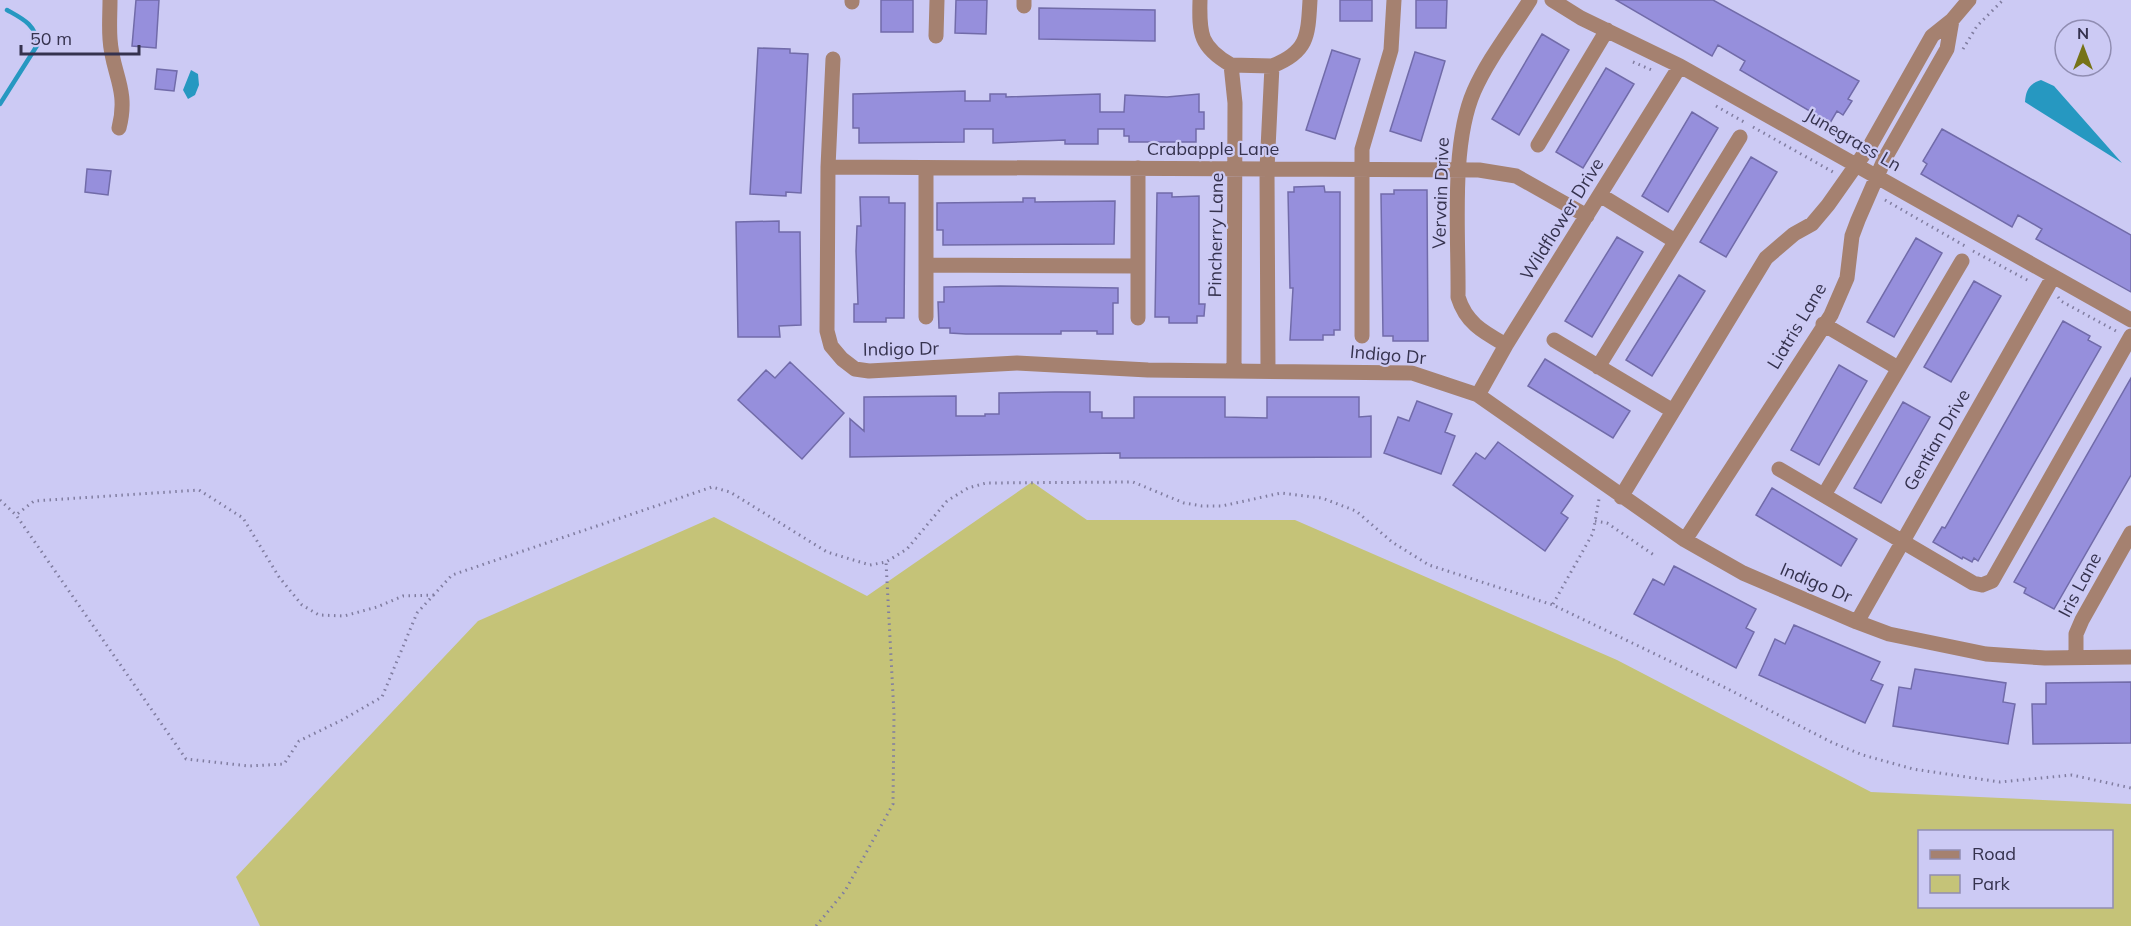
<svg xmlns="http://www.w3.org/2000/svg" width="2131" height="926" viewBox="0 0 2131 926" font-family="Mulish,sans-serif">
	<rect width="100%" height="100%" fill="#cccaf4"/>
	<!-- green -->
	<path fill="#c5c378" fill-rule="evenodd" d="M1032 482 1087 520H1295L1617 660 1871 792 2131 804V926H260L236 877 478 621 714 517 867 596ZM1920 832H2112V906H1920Z"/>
	<!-- water -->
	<path fill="#2698c1" d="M191 70 198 74 199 85 195 95 188 99 183 90Z
		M2041 80 2054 86 2122 163 2025 102C2026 90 2029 84 2041 80Z"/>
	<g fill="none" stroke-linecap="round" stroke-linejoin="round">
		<!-- stream -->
		<path stroke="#2698c1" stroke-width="4.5" d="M0 104 38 44C35 24 23 19 7 10"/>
	</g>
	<!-- building -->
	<path fill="#968fdc" stroke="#716ba9" stroke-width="1.5" d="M136 0H159L156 48 132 46Z
		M881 0H913V32H881Z
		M956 0H987L986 34 955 33Z
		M1340 0H1372V21H1340Z
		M1416 0H1447L1446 28H1416Z
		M1616 0H1713L1859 81 1848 99 1852 101 1843 115 1837 111 1830 123 1740 70 1745 61 1718 45 1712 56Z
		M1039 8 1155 10V41L1039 39Z
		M1542 34 1569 50 1519 135 1492 119Z
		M758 48 790 49V53L808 54 801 193 786 192V196L750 194Z
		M1332 50 1360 59 1335 139 1306 130Z
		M1415 52 1445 61 1421 141 1390 131Z
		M1606 68 1634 84 1583 168 1556 152Z
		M157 69 177 71 174 91 155 89Z
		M965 91V101H990V94H1006V97L1100 94V112H1124L1125 95 1167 97 1199 94V112H1204V129H1196V142H1129V136H1124V129H1098V144H1065V140L993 143V129H964V142L859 143V128H853V94Z
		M1692 112 1718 128 1668 212 1642 196Z
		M1942 129 2131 235V292L2036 239 2042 229 2018 215 2012 227 1921 174 1927 164 1923 161Z
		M1751 157 1777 172 1726 257 1700 242Z
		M87 169 111 171 108 195 85 192Z
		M1324 186 1325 192H1340V330H1334V335H1323V340H1290L1293 288H1290L1288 192H1294V187Z
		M1394 190H1427L1428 341H1393V336H1383L1381 194H1394Z
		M1157 193H1172V197L1199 196V304H1205L1204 316H1197V323H1169V317H1155Z
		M860 197H889V203H905L904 318H886V322H854V304H858L856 251 857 226H861Z
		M1023 198H1035V202L1115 201 1114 244 943 245V230H937V203L1023 202Z
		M779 221V232H800L801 325 779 326 780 337H738L736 222Z
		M1617 237 1643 252 1592 337 1565 321Z
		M1916 238 1942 253 1894 337 1867 322Z
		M1679 275 1705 291 1652 376 1626 360Z
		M1974 281 2001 296 1951 382 1924 367Z
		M1000 286 1118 288V303H1113V334H1097V331H1061V334H966L950 333V328H939L938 302H944V287Z
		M2063 321 2090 336 2088 340 2101 347 1978 561 1974 558 1972 562 1963 557 1962 559 1933 542 1942 527 1945 528Z
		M1545 359 1630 411 1613 438 1528 386Z
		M790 362 844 413 802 459 738 400 766 370 775 378Z
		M1839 365 1867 381 1819 465 1791 450Z
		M2131 378V475L2054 609 2024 593 2026 588 2014 582Z
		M1055 392H1090V412H1102V418H1134V397H1225V417L1267 418V397H1359V417L1371 416V457L1120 458V453L850 457V419L864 431V397L956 396V416H985V414H999V393Z
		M1417 401 1452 414 1445 432 1455 436 1441 474 1384 453 1398 417 1409 421Z
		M1903 402 1930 417 1881 503 1854 488Z
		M1498 442 1573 496 1561 513 1568 518 1545 551 1453 485 1476 453 1485 459Z
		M1772 488 1857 539 1841 566 1756 515Z
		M1674 566 1756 609 1746 628 1754 632 1736 668 1634 614 1653 579 1664 585Z
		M1794 625 1880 662 1871 680 1883 685 1865 723 1759 675 1775 639 1785 644Z
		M1915 669 2006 683 2003 702 2015 704 2008 744 1893 726 1899 687 1911 689Z
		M2131 682V743L2033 744 2032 704H2046V683Z"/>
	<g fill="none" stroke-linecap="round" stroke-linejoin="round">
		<!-- path -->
		<path stroke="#807da0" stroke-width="3" stroke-dasharray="1.5 4.5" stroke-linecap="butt" d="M1963 49 1977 26 2003 0
			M1633 62 1654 71
			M1716 106 1744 122
			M1753 127 1833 172
			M1885 200 1965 246
			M1973 251 2031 282
			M2058 297 2061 301 2116 331
			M0 500 16 515
			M1595 521 1607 523 1654 555
			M434 595 403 596 377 607 344 616 319 615 302 605 279 577 243 518 199 490 34 501 16 515 186 759 249 766 284 764 299 741 342 720 382 697 417 613 452 575 712 487 730 492 827 552 870 565 886 562 907 549 947 501 968 488 986 483 1133 482 1184 503 1202 506H1222L1281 493 1322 498 1356 511 1392 542 1429 565 1553 605 1726 688 1833 743 1863 755 1913 769 2000 782 2072 775 2131 788
			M1553 604 1593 533 1599 499
			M816 926 845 891 893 804 894 714 886 562"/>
		<!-- minor -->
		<path stroke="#a58170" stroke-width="15" d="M110 0C110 13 109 26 110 39 112 74 129 89 119 128
			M1024 0V6
			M1200 0C1199 34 1200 47 1231 65L1235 103 1234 370
			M1552 0 1581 18 1680 66 2131 320
			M852 2V0
			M936 36 937 0
			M833 59 828 167 827 331 831 346 842 359 855 369 869 371 1017 363 1148 370 1412 373 1478 395 1685 540 1743 573 1857 622 1889 634 1986 654 2045 658 2131 657
			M1231 65 1272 66
			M1538 145 1607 30
			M828 167 1479 170 1516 176 1587 216
			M926 169V317
			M1600 195 1675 241
			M926 265 1138 266
			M1138 318V168
			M1823 324 1898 368
			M1362 336V149L1391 50 1394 0
			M1554 340 1673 411
			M1506 345C1483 332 1466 323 1458 297 1459 237 1450 146 1474 91 1488 59 1512 29 1530 0
			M1598 367 1740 137
			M1268 370 1267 169 1272 66C1308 52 1308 36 1310 0
			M1478 395 1506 345 1680 66
			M1779 469 1973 583 1982 585 1992 581 2131 336
			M1824 495 1962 261
			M1621 497 1766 258 1794 234 1812 224 1828 205 1871 144 1932 36 1952 20 1969 0
			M1685 540 1831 315 1847 278 1852 236 1858 220 1885 158 1947 49 1952 20
			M1857 622 2053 277
			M2076 658V634L2082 620 2131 533"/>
	</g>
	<g text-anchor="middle" stroke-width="4.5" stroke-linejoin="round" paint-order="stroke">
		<!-- street labels -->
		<g font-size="18" fill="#35324e" stroke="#cccaf4">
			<text transform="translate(1853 140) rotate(30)" y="6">Junegrass Ln</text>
			<text x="1213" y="155">Crabapple Lane</text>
			<text transform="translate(1441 193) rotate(-88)" y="6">Vervain Drive</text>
			<text transform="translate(1562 219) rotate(-58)" y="6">Wildflower Drive</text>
			<text transform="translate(1216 235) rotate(-89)" y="6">Pincherry Lane</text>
			<text transform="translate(1797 326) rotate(-59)" y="6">Liatris Lane</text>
			<text transform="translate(901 349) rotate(-1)" y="6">Indigo Dr</text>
			<text transform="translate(1388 355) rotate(5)" y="6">Indigo Dr</text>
			<text transform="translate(1937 440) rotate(-60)" y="6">Gentian Drive</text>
			<text transform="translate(1816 583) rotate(23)" y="6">Indigo Dr</text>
			<text transform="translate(2080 585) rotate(-62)" y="6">Iris Lane</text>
		</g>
	</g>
	<!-- legend -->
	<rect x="1918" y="830" width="195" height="78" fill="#cccaf4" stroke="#908db2" stroke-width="1.5"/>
	<rect x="1930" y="850" width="30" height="9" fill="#a58170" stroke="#908db2" stroke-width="1.5"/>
	<text x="1972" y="860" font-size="18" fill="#35324e">Road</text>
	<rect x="1930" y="875" width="30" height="18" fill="#c5c378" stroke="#908db2" stroke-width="1.5"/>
	<text x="1972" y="890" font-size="18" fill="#35324e">Park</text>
	<!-- north arrow -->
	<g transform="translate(2083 48)"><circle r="28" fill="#cccaf4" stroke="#908db2" stroke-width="1.5"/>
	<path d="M0-4.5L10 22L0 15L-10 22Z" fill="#767317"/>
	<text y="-9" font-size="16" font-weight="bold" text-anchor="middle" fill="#35324e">N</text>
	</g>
	<!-- scale -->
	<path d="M21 45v9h118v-9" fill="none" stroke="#35324e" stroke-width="3"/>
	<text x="30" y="45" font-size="18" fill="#35324e" stroke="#cccaf4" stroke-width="4.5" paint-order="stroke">50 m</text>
</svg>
